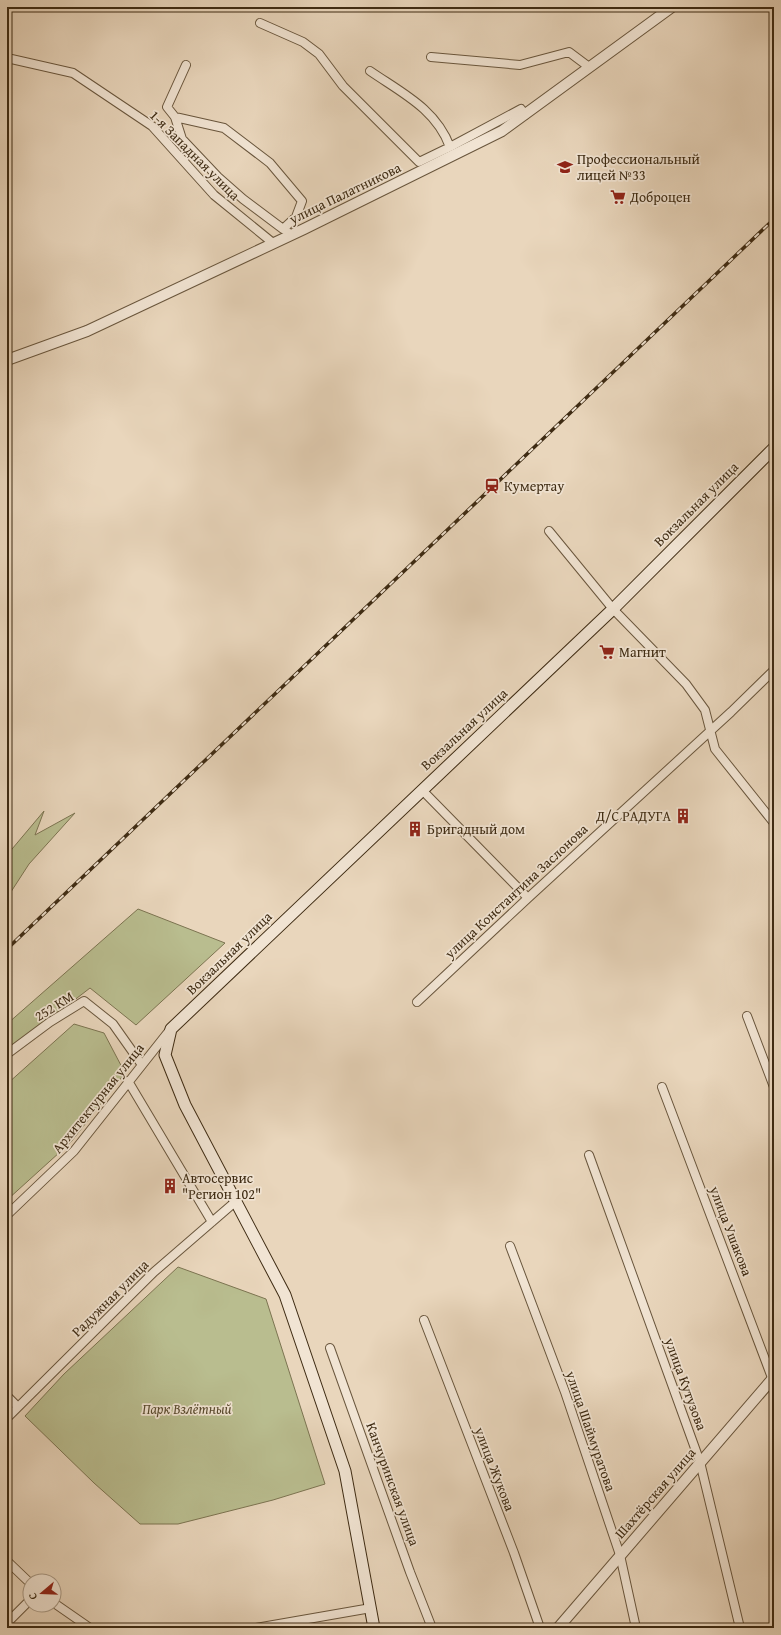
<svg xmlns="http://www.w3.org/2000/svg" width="781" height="1635" viewBox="0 0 781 1635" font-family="'Gentium Book Plus',serif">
	<rect width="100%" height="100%" fill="#e9d6bc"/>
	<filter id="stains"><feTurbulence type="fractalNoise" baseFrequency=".005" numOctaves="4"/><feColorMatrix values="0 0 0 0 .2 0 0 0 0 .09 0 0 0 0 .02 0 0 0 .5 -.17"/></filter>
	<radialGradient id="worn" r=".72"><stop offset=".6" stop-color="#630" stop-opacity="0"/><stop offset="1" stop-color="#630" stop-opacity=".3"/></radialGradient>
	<!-- green -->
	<path fill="#b9bd8f" stroke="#7c7451" d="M44 811 35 835 75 813 29 864 7 898V855Z
		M138 909 225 943 136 1025 90 988 7 1052V1024Z
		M74 1024 104 1033 125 1073 71 1142 7 1200V1084Z
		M178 1267 266 1299 325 1484 273 1500 178 1524H140L94 1483 25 1416 64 1374Z"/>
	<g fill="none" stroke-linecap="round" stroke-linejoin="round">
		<defs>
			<path id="minor" d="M260 23 303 42 319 54 343 86 419 162 450 147 521 109 525 115
				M431 57 520 65 569 52 589 67
				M7 58 73 73 152 126 214 195 273 243
				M186 65 167 107 175 117 182 139 218 177 243 199 283 229
				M370 71C402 93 436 109 450 147
				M175 117 224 128 270 163 302 201 296 217 283 229 287 231
				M549 531 613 609 686 684 705 710 715 749 774 823
				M422 790 528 898
				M417 1002 528 898 731 712 774 670
				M747 1016 774 1087
				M7 1054 50 1022 84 1001 113 1024 142 1065
				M128 1081 212 1222
				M662 1087 774 1383
				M589 1155 700 1462 740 1628
				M7 1215 74 1151 169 1031
				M510 1246 565 1392 620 1555 636 1628
				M424 1320 514 1553 540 1628
				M330 1348 410 1572 432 1628
				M7 1396 18 1407
				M7 1418 154 1272 235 1202
				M7 1561 30 1583
				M54 1603 90 1628
				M7 1623 30 1600
				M256 1628 371 1608"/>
			<path id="tertiary" d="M7 360 87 331 304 229 502 131 672 7
				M558 1628 774 1377"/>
			<path id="secondary" d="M374 1628 345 1471 285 1295 185 1105 165 1055 171 1029 613 609 774 448"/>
		</defs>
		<!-- minor casing -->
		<use href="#minor" stroke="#69563d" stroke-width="10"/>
		<!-- tertiary casing -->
		<use href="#tertiary" stroke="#69563d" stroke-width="12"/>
		<!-- secondary casing -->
		<use href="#secondary" stroke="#3e2b13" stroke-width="13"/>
		<!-- minor -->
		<use href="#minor" stroke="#f1e4d3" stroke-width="8"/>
		<!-- tertiary -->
		<use href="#tertiary" stroke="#f1e4d3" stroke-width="10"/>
		<!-- secondary -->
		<use href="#secondary" stroke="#f1e4d3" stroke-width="11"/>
		<defs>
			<path id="rail" d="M7 949 774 219"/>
		</defs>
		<!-- rail casing -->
		<use href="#rail" stroke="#3e2b13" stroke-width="3.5"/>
		<!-- rail -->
		<use href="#rail" stroke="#f1e4d3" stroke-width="2" stroke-dasharray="6" stroke-linecap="butt"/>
	</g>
	<!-- icons -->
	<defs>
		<symbol id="university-bare" viewBox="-9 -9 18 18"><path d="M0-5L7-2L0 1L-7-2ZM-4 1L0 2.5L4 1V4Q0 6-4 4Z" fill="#8f2418" stroke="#f1e4d3" stroke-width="2.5" paint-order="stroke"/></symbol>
		<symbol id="supermarket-bare" viewBox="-9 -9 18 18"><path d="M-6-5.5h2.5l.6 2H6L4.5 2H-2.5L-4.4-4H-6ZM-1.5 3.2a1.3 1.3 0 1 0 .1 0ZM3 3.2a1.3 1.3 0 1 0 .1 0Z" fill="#8f2418" stroke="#f1e4d3" stroke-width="2.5" paint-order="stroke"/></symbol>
		<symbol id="station-bare" viewBox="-9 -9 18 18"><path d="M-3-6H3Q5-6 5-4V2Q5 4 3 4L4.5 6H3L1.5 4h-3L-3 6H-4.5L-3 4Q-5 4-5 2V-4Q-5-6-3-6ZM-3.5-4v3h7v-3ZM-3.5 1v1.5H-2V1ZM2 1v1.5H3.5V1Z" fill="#8f2418" stroke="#f1e4d3" stroke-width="2.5" paint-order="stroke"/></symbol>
		<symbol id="building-bare" viewBox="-9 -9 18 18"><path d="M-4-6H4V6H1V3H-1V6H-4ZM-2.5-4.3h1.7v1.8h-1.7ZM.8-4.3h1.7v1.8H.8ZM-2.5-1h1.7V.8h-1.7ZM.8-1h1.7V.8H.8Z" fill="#8f2418" stroke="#f1e4d3" stroke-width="2.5" paint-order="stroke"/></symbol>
	</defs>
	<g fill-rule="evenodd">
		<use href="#university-bare" x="554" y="156" width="22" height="22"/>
		<use href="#supermarket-bare" x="607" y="186" width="22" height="22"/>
		<use href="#station-bare" x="481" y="475" width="22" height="22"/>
		<use href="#supermarket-bare" x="596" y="641" width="22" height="22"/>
		<use href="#building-bare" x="672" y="805" width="22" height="22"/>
		<use href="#building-bare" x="404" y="818" width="22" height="22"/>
		<use href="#building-bare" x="159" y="1175" width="22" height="22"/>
	</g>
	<g text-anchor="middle" stroke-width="3.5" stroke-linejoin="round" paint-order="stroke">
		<!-- street labels -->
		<g font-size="14" fill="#3e2b13" stroke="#f1e4d3">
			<text transform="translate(195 155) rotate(45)" y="5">1-я Западная улица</text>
			<text transform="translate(345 193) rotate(-26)" y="5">улица Палатникова</text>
			<text transform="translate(696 504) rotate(-45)" y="5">Вокзальная улица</text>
			<text transform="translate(464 729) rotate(-43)" y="5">Вокзальная улица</text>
			<text transform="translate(516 891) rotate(-43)" y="5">улица Константина Заслонова</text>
			<text transform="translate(229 953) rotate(-44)" y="5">Вокзальная улица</text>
			<text transform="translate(54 1006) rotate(-32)" y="5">252 КМ</text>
			<text transform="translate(98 1098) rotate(-51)" y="5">Архитектурная улица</text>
			<text transform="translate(731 1231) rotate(69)" y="5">улица Ушакова</text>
			<text transform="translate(110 1298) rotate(-45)" y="5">Радужная улица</text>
			<text transform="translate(686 1384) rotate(70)" y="5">улица Кутузова</text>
			<text transform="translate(591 1431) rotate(71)" y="5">улица Шаймуратова</text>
			<text transform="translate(495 1469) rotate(69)" y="5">улица Жукова</text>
			<text transform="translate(393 1484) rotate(70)" y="5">Канчуринская улица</text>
			<text transform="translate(655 1493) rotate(-49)" y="5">Шахтёрская улица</text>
		</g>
		<!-- poi labels -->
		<g font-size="14" fill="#3e2b13" stroke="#f1e4d3" text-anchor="start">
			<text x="577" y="164">Профессиональный<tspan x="577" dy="16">лицей №33</tspan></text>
			<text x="630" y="202">Доброцен</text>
			<text x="504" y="491">Кумертау</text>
			<text x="619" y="657">Магнит</text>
			<text x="671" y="821" text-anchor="end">Д/С РАДУГА</text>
			<text x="427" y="834">Бригадный дом</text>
			<text x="182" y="1183">Автосервис<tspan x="182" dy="16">"Регион 102"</tspan></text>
		</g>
		<!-- park labels -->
		<g font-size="14" font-style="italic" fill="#57482c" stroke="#f1e4d3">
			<text x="187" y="1414">Парк Взлётный</text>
		</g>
	</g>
	<!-- margin -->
	<rect width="781" height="1635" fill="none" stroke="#e9d6bc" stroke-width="24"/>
	<rect x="8" y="8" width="765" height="1619" fill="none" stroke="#3e2b13" stroke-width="2"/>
	<rect x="12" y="12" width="757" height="1611" fill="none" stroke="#3e2b13"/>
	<!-- north arrow -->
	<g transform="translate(42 1593) rotate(251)"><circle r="19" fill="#f1e4d3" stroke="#a99a86"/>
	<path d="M0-3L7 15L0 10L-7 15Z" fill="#8f2418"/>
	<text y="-6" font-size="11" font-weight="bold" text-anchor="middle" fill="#3e2b13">С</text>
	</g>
	<rect width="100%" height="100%" filter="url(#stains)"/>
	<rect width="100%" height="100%" fill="url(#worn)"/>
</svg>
